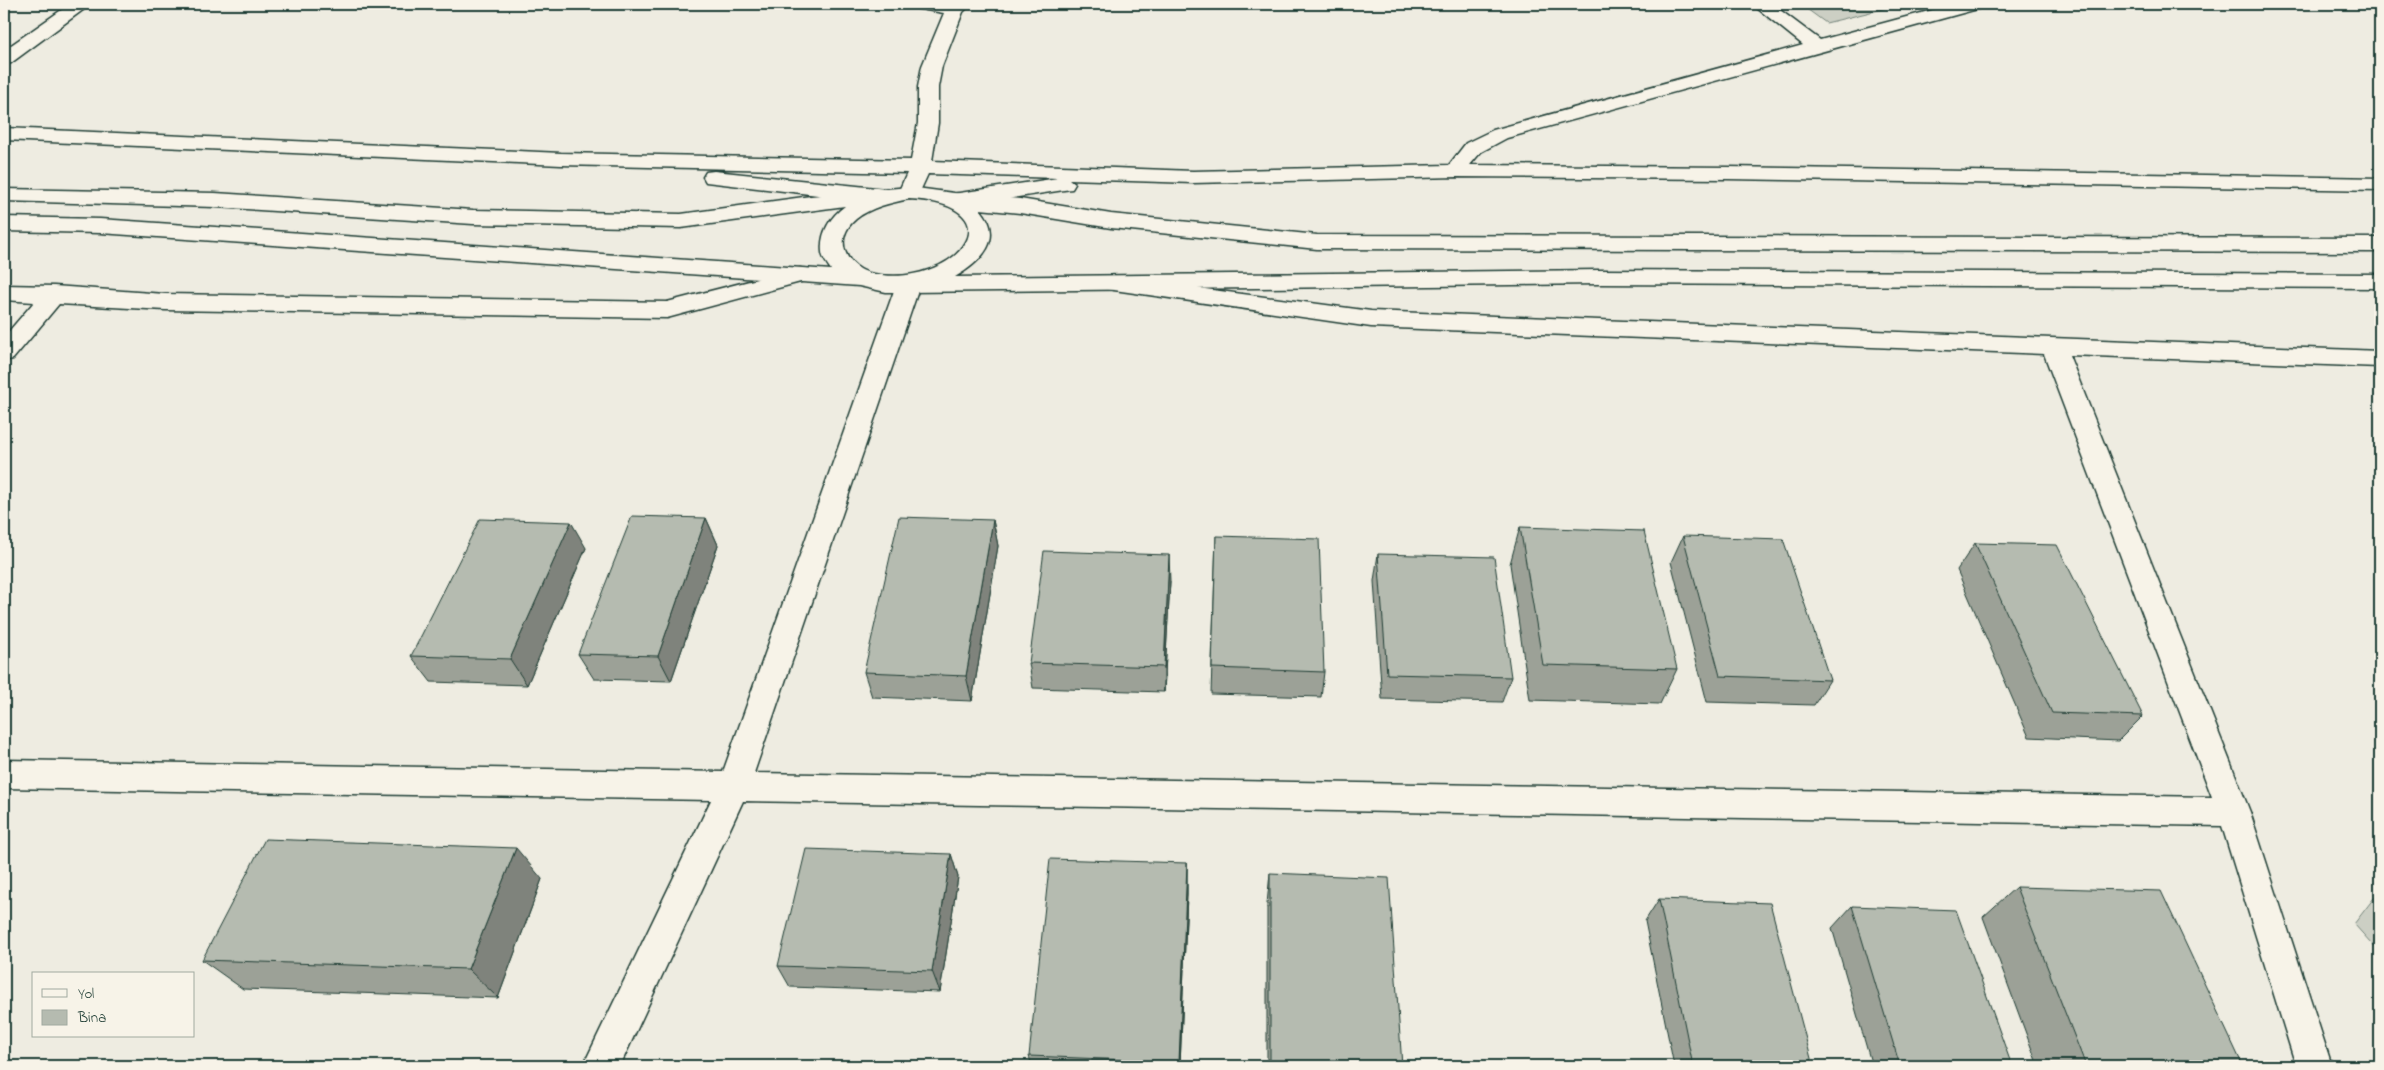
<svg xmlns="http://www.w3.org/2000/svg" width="2384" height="1070" viewBox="0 0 2384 1070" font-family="'Indie Flower',sans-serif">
	<rect width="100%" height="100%" fill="#eeece1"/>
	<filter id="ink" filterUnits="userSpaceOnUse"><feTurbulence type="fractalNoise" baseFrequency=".02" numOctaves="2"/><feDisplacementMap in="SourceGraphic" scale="10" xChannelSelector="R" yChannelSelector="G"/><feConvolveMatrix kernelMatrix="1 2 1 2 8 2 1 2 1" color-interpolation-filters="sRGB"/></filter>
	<g filter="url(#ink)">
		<!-- green -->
		<path fill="#cccfc4" stroke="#76867c" d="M1800 4H1903L1826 23Z
			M2380 890V953L2354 924Z"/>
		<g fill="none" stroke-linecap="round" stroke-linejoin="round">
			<defs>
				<path id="street" d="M70 4H91L11 63 4 65V50Z
					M911 4H971L963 12 942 66 938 87V123L932 161 1193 171 1449 165 1466 143 1493 130 1803 45 1752 4H1772L1820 40 1955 4H1984L1981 8 1507 138 1481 152 1470 165 1728 167 2380 178V190L1728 179 1457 177 1193 183 1069 179 1075 184 1072 189 1064 190 954 207 946 205 943 200 946 195 1058 178 928 174 917 198 909 199 901 198 898 193 907 173 561 165 4 140V128L561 153 911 160 918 123V87L922 66 944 13 914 8Z
					M714 171 886 189 894 191 897 196 894 201 886 203 706 182 703 177 706 172Z
					M800 268 808 270 811 275 808 280 667 318 165 310 59 304 13 359 4 361V337L34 302 4 300V285L54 286 165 294 667 302Z
					M1115 277 1371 311 2380 351V367L2069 355 2250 812 2332 1066H2296L2222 826 743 801 620 1066H583L711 800 4 788V760L723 772 896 285 900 280 908 278 916 280 920 285 754 773 2212 797 2044 354 1371 327 1107 289 1103 284 1107 279Z"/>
				<path id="secondary" d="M909 187 954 193 1020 199 1111 214 1317 235 2380 238V252L1317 249 1111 228 1020 213 980 209C1006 238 981 262 955 277L1599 270 2380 274V288L1599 284 908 292H886L859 286 100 233 4 231V217L100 219 831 270C828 265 822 258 822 252 820 233 830 217 845 206L681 228 473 224 215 207 4 201V189L215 193 473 210 681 214 811 196ZM909 199C1022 205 956 289 874 274 846 269 832 239 856 219 871 207 890 203 909 199Z"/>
			</defs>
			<!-- street casing -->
			<use href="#street" stroke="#1f3d34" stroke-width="3"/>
			<!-- secondary casing -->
			<use href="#secondary" stroke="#1f3d34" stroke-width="3"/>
			<!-- street -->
			<use href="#street" fill="#f7f3e8" fill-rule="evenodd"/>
			<!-- secondary -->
			<use href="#secondary" fill="#f7f3e8" fill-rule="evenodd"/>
		</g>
		<!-- wall -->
		<path fill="#9ca197" stroke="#1f3d34" d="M706 518 718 545 671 681 594 679 578 654Z
			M993 520 998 546 972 701 872 697 864 672Z
			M1520 527 1677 669 1660 704 1530 700 1510 564Z
			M1216 536 1324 672 1321 697 1211 694Z
			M1683 536 1830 680 1814 705 1707 702 1671 562Z
			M1975 543 2143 716 2118 741 2029 737 1957 570Z
			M586 548 527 685 431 682 411 656Z
			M1378 554 1511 677 1502 702 1382 699 1374 581Z
			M1170 581 1164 692 1033 688 1029 663Z
			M951 854 958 877 940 992 790 987 778 966Z
			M1187 863V894L1180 1066H1032L1029 1056Z
			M1270 873 1402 1066H1267V904Z
			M542 879 498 998 243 989 202 960Z
			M2016 887 2243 1066H2038L1983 917Z
			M1659 899 1813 1066H1674L1645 921Z
			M1852 906 2012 1066H1872L1832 928Z"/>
		<!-- shaded-wall -->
		<path fill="#7f837b" stroke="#1f3d34" d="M706 518 718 545 671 681 658 656Z
			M993 520 998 546 972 701 966 676Z
			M571 522 586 548 527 685 510 659Z
			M1169 555 1170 581 1164 692V667Z
			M516 848 542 879 498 998 468 969Z
			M951 854 958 877 940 992 932 971Z
			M1187 863V894L1180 1066H1179Z"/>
		<!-- building -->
		<path fill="#b5bbb0" stroke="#1f3d34" d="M632 516 706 518 658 656 578 654Z
			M899 517 993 520 966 676 864 672Z
			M480 519 571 522 510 659 411 656Z
			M1520 527 1644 531 1677 669 1543 665Z
			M1216 536 1319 539 1324 672 1212 668Z
			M1683 536 1783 539 1830 680 1720 676Z
			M1975 543 2057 545 2143 716 2052 713Z
			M1044 551 1169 555 1164 667 1029 663Z
			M1378 554 1494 557 1511 677 1387 674Z
			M265 839 516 848 468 969 202 960Z
			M806 849 951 854 932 971 778 966Z
			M1050 859 1187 863 1179 1062 1029 1056Z
			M1270 873 1389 878 1402 1066H1270Z
			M2016 887 2161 891 2243 1066H2086Z
			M1659 899 1770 903 1813 1066H1693Z
			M1852 906 1956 910 2012 1066H1900Z"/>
	</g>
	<!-- margin -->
	<rect width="2384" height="1070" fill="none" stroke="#f7f3e8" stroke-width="20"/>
	<rect x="10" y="10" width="2364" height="1050" fill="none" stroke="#1f3d34" stroke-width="2" filter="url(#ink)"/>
	<!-- legend -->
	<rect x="32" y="972" width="162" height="65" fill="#f7f3e8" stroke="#a1aaa0"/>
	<rect x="42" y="989" width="25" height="8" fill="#f7f3e8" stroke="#a1aaa0"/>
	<text x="78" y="998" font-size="15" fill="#1f3d34">Yol</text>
	<rect x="42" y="1010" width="25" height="15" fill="#b5bbb0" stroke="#a1aaa0"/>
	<text x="78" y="1022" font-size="15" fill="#1f3d34">Bina</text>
</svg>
